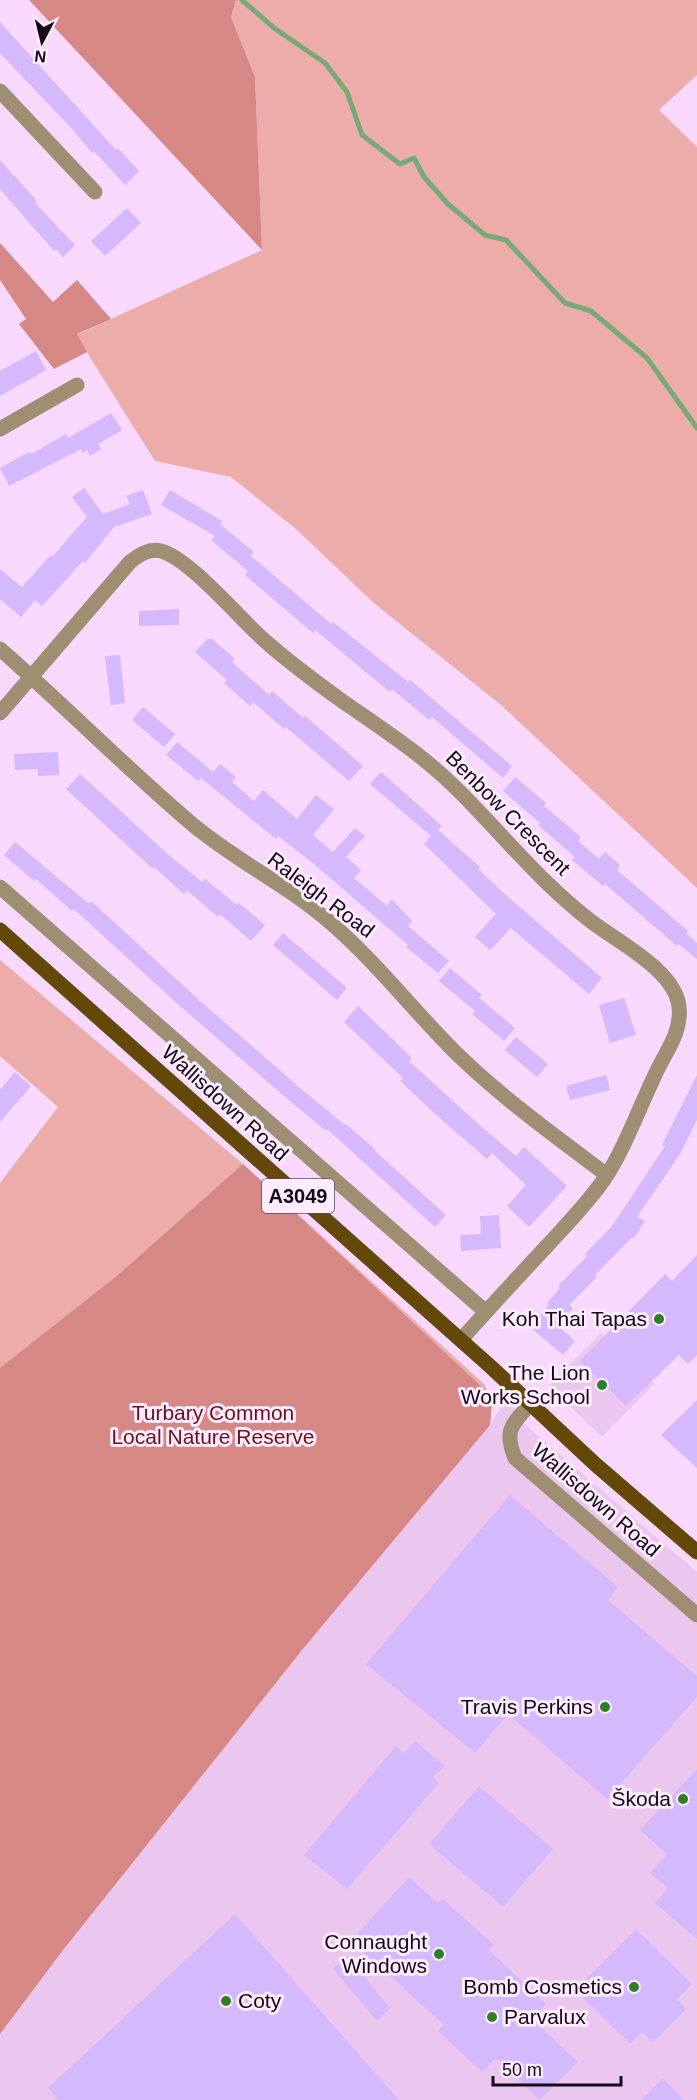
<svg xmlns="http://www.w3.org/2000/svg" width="697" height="2100" viewBox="0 0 697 2100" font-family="Arial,sans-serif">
	<rect width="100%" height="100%" fill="#f9d8fe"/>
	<!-- built -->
	<path fill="#ebc7f0" d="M601 1333 654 1384 602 1437 549 1386Z
		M505 1402 522 1413 518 1418 697 1572V2100H0V2034L63 1950 306 1645 489 1426Z"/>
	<!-- green -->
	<path fill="#ecadaa" d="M236 0H697V75L659 110 697 147V888L501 705 375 604 296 529 231 477 155 461 76 335 262 250 255 77 231 17Z
		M0 960 243 1164 484 1384 492 1401 490 1425 306 1645 63 1950 0 2034V1183L58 1107 0 1056Z"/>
	<!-- forest -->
	<path fill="#d68885" d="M29 0H236L231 17 255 77 262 250Z
		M0 243 53 302 77 280 111 319 77 334 87 352 54 369 19 324 26 319 0 280Z
		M243 1164 484 1389 492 1401 490 1425 306 1645 63 1950 0 2034V1368L118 1275Z"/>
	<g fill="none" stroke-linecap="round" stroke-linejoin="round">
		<!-- stream -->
		<path stroke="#78aa73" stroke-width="5" d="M242 0 274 28 325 63 347 92 362 135 400 164 414 158 424 177 448 204 485 235 506 240 565 303 591 311 647 358 697 428"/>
	</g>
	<!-- building -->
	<path fill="#d4bafd" d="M0 22 116 150 118 148 139 171 125 185 94 151 92 153 72 129 0 53Z
		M0 160 37 201 35 203 75 245 63 257 56 249 54 251 0 189Z
		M127 208 141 223 105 256 91 241Z
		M36 351 46 370 0 396V371Z
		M111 413 122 430 98 444 101 449 90 456 87 450 83 453 81 449 9 486 0 468 29 452 31 454 66 434 68 438Z
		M84 488 103 514 130 504 126 496 143 490 152 514 114 527 85 563 83 561 42 606 35 600 21 617 0 599V569L22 587 51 555 53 556 87 517 72 497Z
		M170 490 222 521 220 524 254 552 251 556 331 624 333 622 408 682 410 680 512 766 503 778 432 717 429 720 392 689 390 692 315 630 313 633 245 575 248 571 211 540 215 536 161 505Z
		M179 609V625L139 626V611Z
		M207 639H212L235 659 232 662 269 695 272 691 303 718 305 716 363 766 349 781 286 727 284 729 253 702 250 706 224 683 227 680 195 652Z
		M120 655 125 703 111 705 105 656Z
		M143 707 175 734 164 747 132 720Z
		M177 742 213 772 220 764 236 777 232 782 254 801 263 790 297 819 316 795 334 809 313 835 333 852 355 828 365 836 346 857 361 870 354 878 387 906 392 899 412 921 408 926 449 961 438 973 406 947 408 945 314 864 278 836 276 839 201 778 198 781 166 755Z
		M58 752 59 775 38 776V769L15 770 14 754Z
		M381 772 442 826 438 830 480 867 478 869 508 897 602 978 589 994 511 928 490 950 475 937 496 914 424 844 431 836 370 784Z
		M80 774 171 857 202 882 205 879 237 905 239 903 265 925 251 941 220 914 218 917 187 890 184 894 154 867 153 869 66 789Z
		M515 777 546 803 544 806 581 837 578 841 599 859 605 852 620 865 617 870 688 931 686 933 697 943V959L679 944 677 946 605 884 603 886 572 860 575 857 538 825 540 823 503 791Z
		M15 842 89 904 91 901 200 1001 306 1093 345 1125 346 1124 376 1150 375 1151 446 1215 435 1227 327 1129 326 1131 290 1101 180 1006 74 909 72 911 36 879 34 881 4 855Z
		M283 933 347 988 337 1000 273 945Z
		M450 968 482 995 479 998 515 1028 504 1041 472 1014 475 1011 439 981Z
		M624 998 636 1035 610 1043 599 1005Z
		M358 1006 412 1058 409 1061 475 1121 516 1156 524 1147 567 1186 529 1227 507 1206 526 1185 492 1153 487 1159 442 1120 400 1081 403 1078 344 1022Z
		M516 1037 548 1064 537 1077 505 1050Z
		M15 1072 31 1086 0 1122V1090Z
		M606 1075 610 1090 570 1100 566 1086Z
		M697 1075V1120L680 1154 637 1217 645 1221 634 1238 632 1237 595 1275 597 1277 569 1305 573 1308 558 1326 575 1341 563 1355 530 1327 549 1305 547 1303 560 1288 558 1286 587 1256 585 1254 611 1227 624 1208 665 1146 662 1145Z
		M499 1215 501 1248 461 1251 460 1235 481 1234 480 1216Z
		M697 1255V1355L688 1364 679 1355 626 1406 580 1361 665 1274 672 1281Z
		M697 1400V1468L661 1435Z
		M510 1495 618 1587 608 1600 697 1676V1697L607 1799 508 1714 475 1753 366 1664Z
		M415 1741 445 1766 433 1777 439 1783 347 1889 304 1855 396 1746 404 1753Z
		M697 1769V1939L655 1903 668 1888 650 1873 667 1854 640 1830Z
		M479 1786 553 1849 503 1907 429 1844Z
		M409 1877 438 1903 443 1899 494 1945 489 1950 546 2004 532 2019 578 2062 539 2100 496 2058 482 2072 438 2031 444 2025 356 1945 360 1941 355 1936Z
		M235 1914 399 2100H58L48 2088Z
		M636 1929 692 1984 677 1999 686 2009 653 2042 642 2032 630 2044 575 1990Z
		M347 1955 390 2008 377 2021 333 1969Z
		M663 2078 684 2100H641Z"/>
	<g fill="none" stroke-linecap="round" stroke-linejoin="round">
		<!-- minor -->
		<path stroke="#9e8f73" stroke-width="15" d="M0 91 95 192
			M0 429 77 385
			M0 649C65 706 126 768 192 824 236 861 289 886 332 924 377 963 413 1010 455 1052 502 1098 555 1136 607 1175
			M0 713 130 562C139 555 149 548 161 551 189 558 240 619 264 640 290 663 317 683 345 703 384 730 424 756 458 790 502 834 541 883 592 922 618 942 676 971 679 1007 682 1033 665 1052 655 1075 639 1108 625 1148 605 1178 588 1203 566 1225 546 1247 517 1278 489 1308 461 1340
			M0 887 486 1312
			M531 1403C513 1424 503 1429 515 1458L697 1615"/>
		<!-- primary -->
		<path stroke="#63480a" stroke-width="15" d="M0 930 491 1367 595 1464 697 1552"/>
	</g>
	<!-- markers -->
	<g fill="#2e7d27" stroke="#fdecff" stroke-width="2">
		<circle cx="659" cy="1319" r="6"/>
		<circle cx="602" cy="1385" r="6"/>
		<circle cx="605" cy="1707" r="6"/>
		<circle cx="683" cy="1799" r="6"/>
		<circle cx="439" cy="1954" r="6"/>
		<circle cx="634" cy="1987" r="6"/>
		<circle cx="226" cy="2001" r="6"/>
		<circle cx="492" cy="2017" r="6"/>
	</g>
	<g text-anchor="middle" stroke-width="6" stroke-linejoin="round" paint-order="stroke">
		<!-- shield labels -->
		<rect fill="#fdecff" stroke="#5a4c5c" stroke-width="1.5" x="262" y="1179" width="72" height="34" rx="4.5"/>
		<g font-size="20" font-weight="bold" fill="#140716">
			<text x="298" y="1203">A3049</text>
		</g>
		<!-- street labels -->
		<g font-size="21" fill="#140716" stroke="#fdecff">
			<text transform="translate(508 813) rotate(45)" y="7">Benbow Crescent</text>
			<text transform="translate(321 895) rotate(37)" y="7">Raleigh Road</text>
			<text transform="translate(225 1103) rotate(42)" y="7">Wallisdown Road</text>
			<text transform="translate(596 1500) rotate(41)" y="7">Wallisdown Road</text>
		</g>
		<!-- poi labels -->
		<g font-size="21" fill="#140716" stroke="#fdecff" text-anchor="end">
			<text x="647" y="1326">Koh Thai Tapas</text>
			<text x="590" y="1380">The Lion<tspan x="590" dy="24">Works School</tspan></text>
			<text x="593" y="1714">Travis Perkins</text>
			<text x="671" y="1806">Škoda</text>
			<text x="427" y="1949">Connaught<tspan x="427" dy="24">Windows</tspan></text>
			<text x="622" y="1994">Bomb Cosmetics</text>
			<text x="238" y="2008" text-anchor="start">Coty</text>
			<text x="504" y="2024" text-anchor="start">Parvalux</text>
		</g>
		<!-- park labels -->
		<g font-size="21" fill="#6d0f19" stroke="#fdecff">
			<text x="213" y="1420">Turbary Common<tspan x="213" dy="24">Local Nature Reserve</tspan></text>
		</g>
	</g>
	<!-- north arrow -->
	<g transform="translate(42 42) rotate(187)" stroke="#fdecff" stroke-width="4.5" paint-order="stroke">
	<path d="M0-4.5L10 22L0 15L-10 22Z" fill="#140716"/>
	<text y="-9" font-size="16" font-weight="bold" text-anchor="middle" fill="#140716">N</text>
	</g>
	<!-- scale -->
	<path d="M493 2076v9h128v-9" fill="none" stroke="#140716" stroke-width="3"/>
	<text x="502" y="2076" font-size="18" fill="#140716" stroke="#fdecff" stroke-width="4.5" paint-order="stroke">50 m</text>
</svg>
